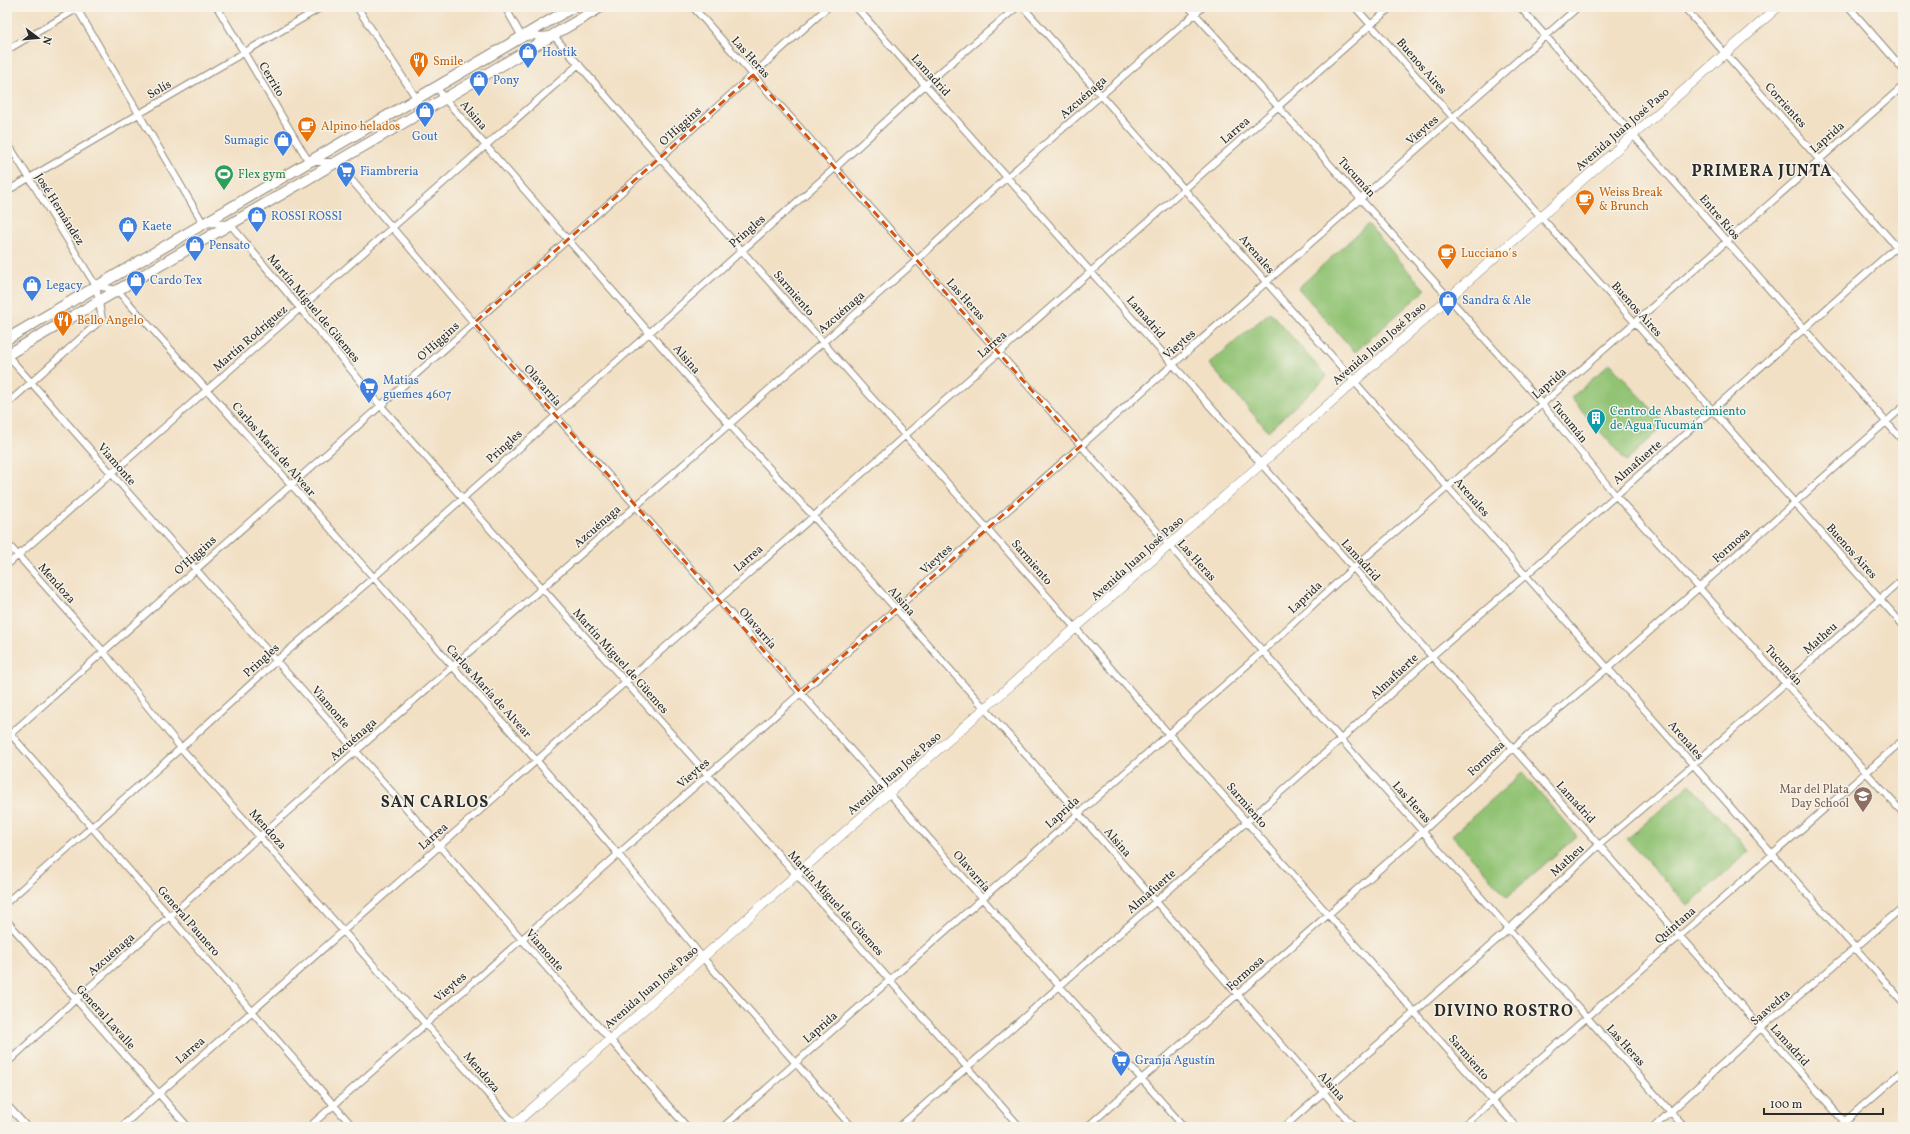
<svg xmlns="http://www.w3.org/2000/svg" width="1910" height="1134" viewBox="0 0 1910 1134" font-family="Vollkorn,serif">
	<rect width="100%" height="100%" fill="#f7f3e8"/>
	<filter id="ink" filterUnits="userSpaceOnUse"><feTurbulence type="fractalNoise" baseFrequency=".025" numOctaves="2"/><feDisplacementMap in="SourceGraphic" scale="8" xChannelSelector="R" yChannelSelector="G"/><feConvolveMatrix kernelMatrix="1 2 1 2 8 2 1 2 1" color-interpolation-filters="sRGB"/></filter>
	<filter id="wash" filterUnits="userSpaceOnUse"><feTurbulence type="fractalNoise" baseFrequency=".012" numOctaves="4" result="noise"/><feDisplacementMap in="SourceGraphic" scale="16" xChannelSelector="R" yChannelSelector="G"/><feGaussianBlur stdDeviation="0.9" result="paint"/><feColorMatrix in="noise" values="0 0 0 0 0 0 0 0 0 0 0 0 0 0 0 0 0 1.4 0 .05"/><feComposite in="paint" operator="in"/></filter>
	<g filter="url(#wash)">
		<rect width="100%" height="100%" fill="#f2e0c5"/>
		<!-- green -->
		<path fill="#91c373" stroke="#5e774f" d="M1368 224 1425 290 1355 352 1298 288Z
			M1270 312 1327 377 1268 431 1209 364Z
			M1610 363 1665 424 1626 461 1571 398Z
			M1522 773 1577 836 1507 897 1452 835Z
			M1690 784 1749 851 1688 906 1627 839Z"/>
	</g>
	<g filter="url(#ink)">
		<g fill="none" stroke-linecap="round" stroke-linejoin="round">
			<defs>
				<path id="minor" d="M76 7 203 223 230 224 381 406 1020 1127
					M217 7 309 162H336L474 323 1184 1127
					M357 7 424 110
					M505 7 522 37 553 35 660 158 1516 1127
					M693 7 1684 1127
					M856 7 1849 1127
					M1023 7 1903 1002
					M1189 7 1449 298 1542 404 1616 496 1903 813
					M1355 7 1903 625
					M1520 7 1903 441
					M1684 7 1903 254
					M1849 7 1903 69
					M7 50 80 7
					M437 87 444 98 730 425 813 516 1078 813 1354 1127
					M7 142 96 286 102 319 7 404
					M7 191 322 7
					M97 286 117 290 207 390 536 760 618 854 703 958 852 1127
					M7 355 687 1127
					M7 543 103 651 181 748 516 1126
					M7 565 579 64
					M7 730 353 1127
					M7 737 660 158 828 7
					M7 902 181 748 276 661 373 578 835 168 925 85 1017 7
					M7 921 188 1127
					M7 1063 76 999 356 751 917 260 1007 177 1203 7
					M7 1105 27 1127
					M121 1127 1391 7
					M309 1127 1578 7
					M723 1127 1263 651 1353 568 1448 487 1903 86
					M899 1127 1341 739 1432 656 1526 575 1903 241
					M1087 1127 1423 831 1513 748 1608 668 1903 407
					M1284 1127 1509 929 1599 845 1693 765 1903 579
					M1462 1127 1903 740
					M1654 1127 1761 1028 1903 907
					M1838 1127 1903 1071"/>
				<path id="secondary" d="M511 1127 1778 7"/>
				<path id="primary" d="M7 339 573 7
					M7 355 601 7"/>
			</defs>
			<!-- minor casing -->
			<use href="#minor" stroke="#8e8678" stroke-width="8"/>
			<!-- secondary casing -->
			<use href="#secondary" stroke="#8e8678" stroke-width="10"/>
			<!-- primary casing -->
			<use href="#primary" stroke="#8e8678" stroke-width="12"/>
			<!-- minor -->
			<use href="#minor" stroke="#fff" stroke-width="6"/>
			<!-- secondary -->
			<use href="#secondary" stroke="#fff" stroke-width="9"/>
			<!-- primary -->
			<use href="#primary" stroke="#fff" stroke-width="10"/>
		</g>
	</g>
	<!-- marked area -->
	<path fill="none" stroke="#d5540f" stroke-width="3" stroke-dasharray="8 5" stroke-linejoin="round" d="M753 75 1081 446 801 693 474 323Z"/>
	<!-- icons -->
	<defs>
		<symbol id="shop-pin" viewBox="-11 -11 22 30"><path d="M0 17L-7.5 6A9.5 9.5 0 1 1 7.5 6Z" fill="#3f7fe0" stroke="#f7f3e8"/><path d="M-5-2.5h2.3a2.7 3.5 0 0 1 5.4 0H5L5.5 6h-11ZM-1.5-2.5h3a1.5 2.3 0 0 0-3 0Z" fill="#fff"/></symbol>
		<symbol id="restaurant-pin" viewBox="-11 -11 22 30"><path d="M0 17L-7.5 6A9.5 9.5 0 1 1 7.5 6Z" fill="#e8710a" stroke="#f7f3e8"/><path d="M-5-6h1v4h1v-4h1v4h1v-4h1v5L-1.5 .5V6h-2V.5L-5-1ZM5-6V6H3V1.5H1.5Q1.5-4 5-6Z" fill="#fff"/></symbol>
		<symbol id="cafe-pin" viewBox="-11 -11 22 30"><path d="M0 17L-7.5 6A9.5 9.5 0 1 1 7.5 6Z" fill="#e8710a" stroke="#f7f3e8"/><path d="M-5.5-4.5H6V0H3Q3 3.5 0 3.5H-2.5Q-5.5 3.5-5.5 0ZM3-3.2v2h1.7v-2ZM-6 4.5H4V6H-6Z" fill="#fff"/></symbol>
		<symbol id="supermarket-pin" viewBox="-11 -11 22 30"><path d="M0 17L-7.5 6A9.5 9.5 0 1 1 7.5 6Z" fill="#3f7fe0" stroke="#f7f3e8"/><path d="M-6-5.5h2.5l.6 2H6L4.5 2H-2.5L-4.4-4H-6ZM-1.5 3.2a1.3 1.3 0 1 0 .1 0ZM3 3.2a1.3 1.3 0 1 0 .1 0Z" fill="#fff"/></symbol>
		<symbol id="stadium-pin" viewBox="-11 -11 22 30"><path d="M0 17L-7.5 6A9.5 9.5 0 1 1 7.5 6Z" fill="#2e9e5b" stroke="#f7f3e8"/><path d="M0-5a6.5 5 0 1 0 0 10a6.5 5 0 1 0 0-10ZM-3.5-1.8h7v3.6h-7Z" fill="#fff"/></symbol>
		<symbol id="building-pin" viewBox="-11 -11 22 30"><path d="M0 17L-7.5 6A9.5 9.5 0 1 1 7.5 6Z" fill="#0f9aa8" stroke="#f7f3e8"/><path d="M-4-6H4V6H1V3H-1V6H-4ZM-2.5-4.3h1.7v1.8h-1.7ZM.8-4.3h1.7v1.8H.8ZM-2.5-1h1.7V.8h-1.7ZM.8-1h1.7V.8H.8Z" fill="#fff"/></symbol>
		<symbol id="school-pin" viewBox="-11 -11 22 30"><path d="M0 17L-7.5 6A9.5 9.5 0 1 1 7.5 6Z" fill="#8d6e63" stroke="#f7f3e8"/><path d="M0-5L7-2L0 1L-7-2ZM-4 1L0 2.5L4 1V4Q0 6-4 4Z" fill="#fff"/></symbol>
	</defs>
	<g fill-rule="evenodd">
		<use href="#shop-pin" x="517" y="41" width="22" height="30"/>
		<use href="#restaurant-pin" x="408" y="50" width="22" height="30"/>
		<use href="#shop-pin" x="468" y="69" width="22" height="30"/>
		<use href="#shop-pin" x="414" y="100" width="22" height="30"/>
		<use href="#cafe-pin" x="296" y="115" width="22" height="30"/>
		<use href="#shop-pin" x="272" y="129" width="22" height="30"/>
		<use href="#supermarket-pin" x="335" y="160" width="22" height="30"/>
		<use href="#stadium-pin" x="213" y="163" width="22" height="30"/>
		<use href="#cafe-pin" x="1574" y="188" width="22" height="30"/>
		<use href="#shop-pin" x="246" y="205" width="22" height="30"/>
		<use href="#shop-pin" x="117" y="215" width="22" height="30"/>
		<use href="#shop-pin" x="184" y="234" width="22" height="30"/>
		<use href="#cafe-pin" x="1436" y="242" width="22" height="30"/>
		<use href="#shop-pin" x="125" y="269" width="22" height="30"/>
		<use href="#shop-pin" x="21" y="274" width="22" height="30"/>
		<use href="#shop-pin" x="1437" y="289" width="22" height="30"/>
		<use href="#restaurant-pin" x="52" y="309" width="22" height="30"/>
		<use href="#supermarket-pin" x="358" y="376" width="22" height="30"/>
		<use href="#building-pin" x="1585" y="407" width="22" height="30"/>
		<use href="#school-pin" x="1852" y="785" width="22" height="30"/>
		<use href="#supermarket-pin" x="1110" y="1049" width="22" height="30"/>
	</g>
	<g text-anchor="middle" stroke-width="3" stroke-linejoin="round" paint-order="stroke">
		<!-- shop labels -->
		<g font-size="12" fill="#366cbe" stroke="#f7f3e8" text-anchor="start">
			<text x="542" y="56">Hostik</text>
			<text x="493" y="84">Pony</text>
			<text x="425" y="140" text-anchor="middle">Gout</text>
			<text x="269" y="144" text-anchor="end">Sumagic</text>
			<text x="360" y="175">Fiambreria</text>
			<text x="271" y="220">ROSSI ROSSI</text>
			<text x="142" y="230">Kaete</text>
			<text x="209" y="249">Pensato</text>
			<text x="150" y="284">Cardo Tex</text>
			<text x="46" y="289">Legacy</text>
			<text x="1462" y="304">Sandra &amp; Ale</text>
			<text x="383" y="384">Matias<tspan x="383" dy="14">guemes 4607</tspan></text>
			<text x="1135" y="1064">Granja Agustín</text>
		</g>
		<!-- street labels -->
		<g font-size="12" fill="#2b2b2b" stroke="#f7f3e8">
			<text transform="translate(751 57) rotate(48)" y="4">Las Heras</text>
			<text transform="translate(1422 66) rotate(49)" y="4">Buenos Aires</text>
			<text transform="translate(931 75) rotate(48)" y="4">Lamadrid</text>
			<text transform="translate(272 79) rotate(59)" y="4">Cerrito</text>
			<text transform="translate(159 89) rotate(-30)" y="4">Solís</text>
			<text transform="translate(1083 97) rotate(-41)" y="4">Azcuénaga</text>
			<text transform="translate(1786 105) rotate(48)" y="4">Corrientes</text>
			<text transform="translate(474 115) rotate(49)" y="4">Alsina</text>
			<text transform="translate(680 126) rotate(-42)" y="4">O'Higgins</text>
			<text transform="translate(1622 129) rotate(-41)" y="4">Avenida Juan José Paso</text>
			<text transform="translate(1235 130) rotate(-41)" y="4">Larrea</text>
			<text transform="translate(1422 130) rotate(-41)" y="4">Vieytes</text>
			<text transform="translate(1827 137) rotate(-41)" y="4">Laprida</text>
			<text transform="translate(1357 177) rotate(48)" y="4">Tucumán</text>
			<text transform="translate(60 209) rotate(58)" y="4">José Hernández</text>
			<text transform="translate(1720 217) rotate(49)" y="4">Entre Ríos</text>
			<text transform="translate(747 231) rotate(-41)" y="4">Pringles</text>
			<text transform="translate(1257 254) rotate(49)" y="4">Arenales</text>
			<text transform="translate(794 293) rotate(49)" y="4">Sarmiento</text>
			<text transform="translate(966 299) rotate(48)" y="4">Las Heras</text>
			<text transform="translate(314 308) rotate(50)" y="4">Martín Miguel de Güemes</text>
			<text transform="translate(1637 309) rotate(48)" y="4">Buenos Aires</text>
			<text transform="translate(841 312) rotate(-41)" y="4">Azcuénaga</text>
			<text transform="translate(1146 317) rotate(49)" y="4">Lamadrid</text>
			<text transform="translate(250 338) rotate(-41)" y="4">Martín Rodríguez</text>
			<text transform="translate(438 341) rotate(-42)" y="4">O'Higgins</text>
			<text transform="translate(1379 343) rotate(-41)" y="4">Avenida Juan José Paso</text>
			<text transform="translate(992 344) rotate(-41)" y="4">Larrea</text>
			<text transform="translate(1179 344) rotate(-41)" y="4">Vieytes</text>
			<text transform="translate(687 359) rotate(49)" y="4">Alsina</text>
			<text transform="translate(1549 383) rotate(-41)" y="4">Laprida</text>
			<text transform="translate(543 385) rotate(49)" y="4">Olavarría</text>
			<text transform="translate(1570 422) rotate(51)" y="4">Tucumán</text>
			<text transform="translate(504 446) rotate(-42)" y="4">Pringles</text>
			<text transform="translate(274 449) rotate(49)" y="4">Carlos María de Alvear</text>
			<text transform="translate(1637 462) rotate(-41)" y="4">Almafuerte</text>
			<text transform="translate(117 464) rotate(49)" y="4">Viamonte</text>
			<text transform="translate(1472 497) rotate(49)" y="4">Arenales</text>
			<text transform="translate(597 526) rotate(-41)" y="4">Azcuénaga</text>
			<text transform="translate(1731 545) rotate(-42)" y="4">Formosa</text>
			<text transform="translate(1852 551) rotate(48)" y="4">Buenos Aires</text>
			<text transform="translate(195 555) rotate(-42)" y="4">O'Higgins</text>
			<text transform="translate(748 558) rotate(-41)" y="4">Larrea</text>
			<text transform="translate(1137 558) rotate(-42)" y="4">Avenida Juan José Paso</text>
			<text transform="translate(936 559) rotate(-42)" y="4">Vieytes</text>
			<text transform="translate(1197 560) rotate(48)" y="4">Las Heras</text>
			<text transform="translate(1361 560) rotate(48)" y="4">Lamadrid</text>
			<text transform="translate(1032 562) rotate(49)" y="4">Sarmiento</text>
			<text transform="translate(57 583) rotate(48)" y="4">Mendoza</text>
			<text transform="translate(1305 597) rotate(-43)" y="4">Laprida</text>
			<text transform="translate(902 601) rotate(49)" y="4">Alsina</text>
			<text transform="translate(758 628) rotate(49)" y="4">Olavarría</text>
			<text transform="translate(1820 638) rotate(-42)" y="4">Matheu</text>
			<text transform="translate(261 660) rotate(-42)" y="4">Pringles</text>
			<text transform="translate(621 661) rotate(48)" y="4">Martín Miguel de Güemes</text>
			<text transform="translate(1784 665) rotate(48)" y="4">Tucumán</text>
			<text transform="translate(1394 676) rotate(-43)" y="4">Almafuerte</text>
			<text transform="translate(489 691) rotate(48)" y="4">Carlos María de Alvear</text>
			<text transform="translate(331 707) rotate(49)" y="4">Viamonte</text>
			<text transform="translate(353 739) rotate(-41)" y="4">Azcuénaga</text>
			<text transform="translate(1686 740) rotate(49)" y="4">Arenales</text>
			<text transform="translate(1486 758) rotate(-43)" y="4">Formosa</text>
			<text transform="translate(693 773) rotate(-41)" y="4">Vieytes</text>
			<text transform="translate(894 773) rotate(-41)" y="4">Avenida Juan José Paso</text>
			<text transform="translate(1412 802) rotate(48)" y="4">Las Heras</text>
			<text transform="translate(1576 802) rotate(48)" y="4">Lamadrid</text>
			<text transform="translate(1247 805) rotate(49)" y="4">Sarmiento</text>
			<text transform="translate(1062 812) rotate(-42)" y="4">Laprida</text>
			<text transform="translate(268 829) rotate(48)" y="4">Mendoza</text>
			<text transform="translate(433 836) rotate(-41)" y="4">Larrea</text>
			<text transform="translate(1118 842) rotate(49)" y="4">Alsina</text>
			<text transform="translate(1567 860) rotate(-43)" y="4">Matheu</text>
			<text transform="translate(972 871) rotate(49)" y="4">Olavarría</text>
			<text transform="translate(1151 891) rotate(-41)" y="4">Almafuerte</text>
			<text transform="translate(836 903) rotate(48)" y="4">Martín Miguel de Güemes</text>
			<text transform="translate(189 921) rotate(49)" y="4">General Paunero</text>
			<text transform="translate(1675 925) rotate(-41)" y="4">Quintana</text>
			<text transform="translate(545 950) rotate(49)" y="4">Viamonte</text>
			<text transform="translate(111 954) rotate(-41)" y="4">Azcuénaga</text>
			<text transform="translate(1245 973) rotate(-42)" y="4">Formosa</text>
			<text transform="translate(450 987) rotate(-41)" y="4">Vieytes</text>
			<text transform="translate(651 987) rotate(-41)" y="4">Avenida Juan José Paso</text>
			<text transform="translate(1770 1007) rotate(-41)" y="4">Saavedra</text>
			<text transform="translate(106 1017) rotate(48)" y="4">General Lavalle</text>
			<text transform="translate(820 1027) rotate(-41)" y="4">Laprida</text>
			<text transform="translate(1626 1045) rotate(48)" y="4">Las Heras</text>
			<text transform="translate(1790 1045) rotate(48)" y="4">Lamadrid</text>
			<text transform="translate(190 1050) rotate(-41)" y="4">Larrea</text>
			<text transform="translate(1469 1057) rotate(49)" y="4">Sarmiento</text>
			<text transform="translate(482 1072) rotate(49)" y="4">Mendoza</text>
			<text transform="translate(1332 1086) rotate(49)" y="4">Alsina</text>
		</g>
		<!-- food labels -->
		<g font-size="12" fill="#c56008" stroke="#f7f3e8" text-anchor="start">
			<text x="433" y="65">Smile</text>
			<text x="321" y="130">Alpino helados</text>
			<text x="1599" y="196">Weiss Break<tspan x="1599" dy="14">&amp; Brunch</tspan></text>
			<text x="1461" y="257">Lucciano´s</text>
			<text x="77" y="324">Bello Angelo</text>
		</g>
		<!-- leisure labels -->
		<g font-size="12" fill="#27864d" stroke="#f7f3e8" text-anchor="start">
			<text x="238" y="178">Flex gym</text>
		</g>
		<!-- culture labels -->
		<g font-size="12" fill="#0d838f" stroke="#f7f3e8" text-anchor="start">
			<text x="1610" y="415">Centro de Abastecimiento<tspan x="1610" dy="14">de Agua Tucumán</tspan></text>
		</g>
		<!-- education labels -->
		<g font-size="12" fill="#785e54" stroke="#f7f3e8" text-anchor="end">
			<text x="1849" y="793">Mar del Plata<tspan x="1849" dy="14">Day School</tspan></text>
		</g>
		<!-- district labels -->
		<g font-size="16" font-weight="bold" letter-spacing="1" fill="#2b2b2b" stroke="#f7f3e8">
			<text x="1762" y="176">PRIMERA JUNTA</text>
			<text x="435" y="807">SAN CARLOS</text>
			<text x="1504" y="1016">DIVINO ROSTRO</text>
		</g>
	</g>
	<!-- margin -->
	<rect width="1910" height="1134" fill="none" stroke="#f7f3e8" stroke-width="24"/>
	<!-- north arrow -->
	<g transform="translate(38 38) rotate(106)" stroke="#f7f3e8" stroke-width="3" paint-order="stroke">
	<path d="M0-3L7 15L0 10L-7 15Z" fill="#2b2b2b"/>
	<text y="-6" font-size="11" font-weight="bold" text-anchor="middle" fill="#2b2b2b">N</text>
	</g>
	<!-- scale -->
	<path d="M1764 1108v6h119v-6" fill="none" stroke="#2b2b2b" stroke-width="2"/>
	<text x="1770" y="1108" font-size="12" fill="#2b2b2b" stroke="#f7f3e8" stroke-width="3" paint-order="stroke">100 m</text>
</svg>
